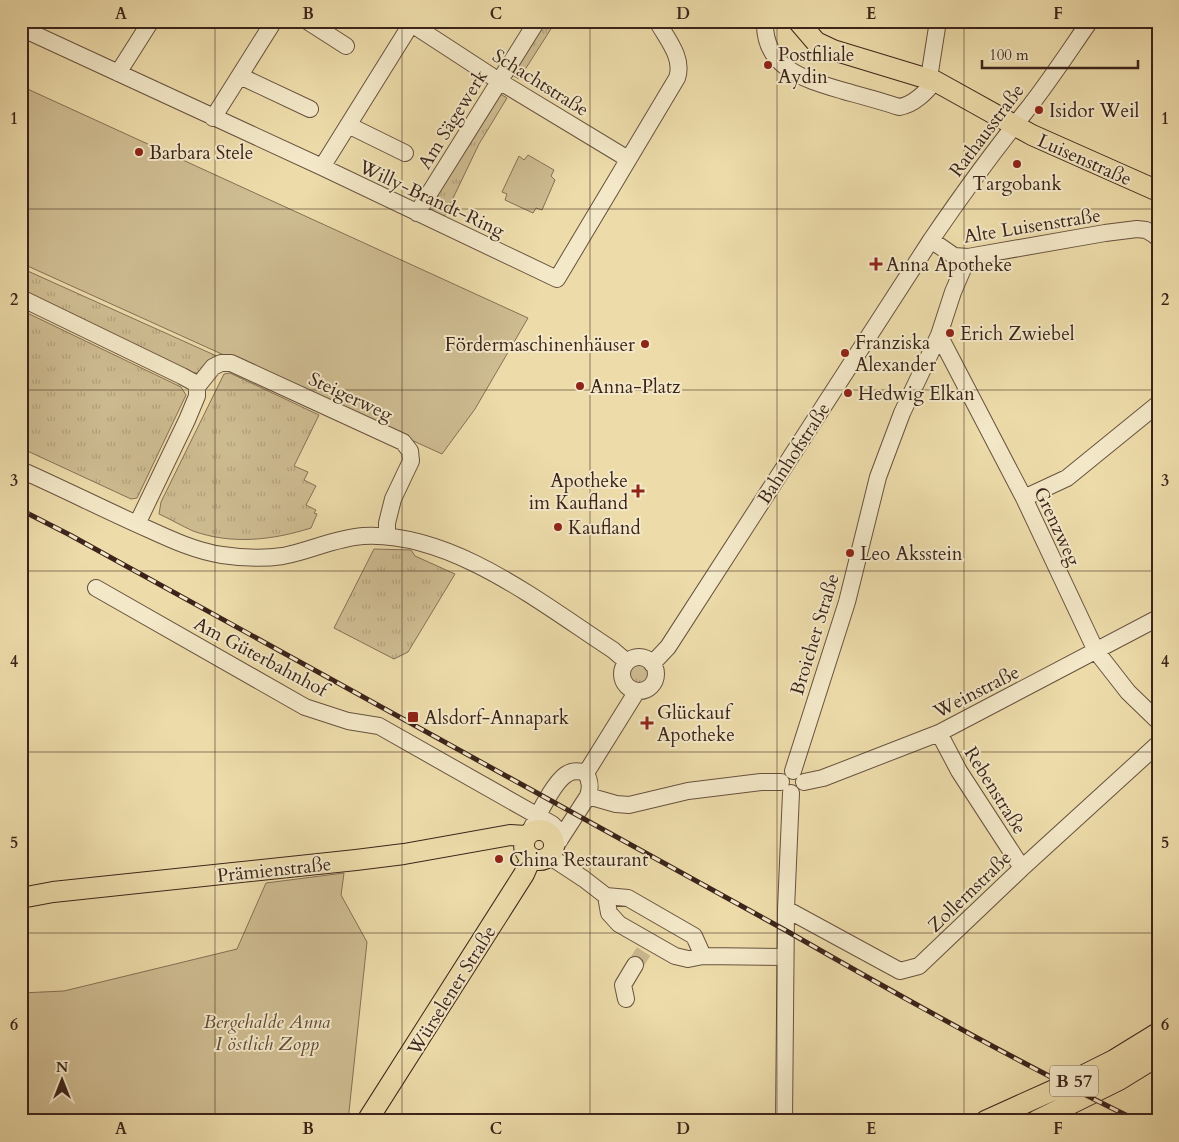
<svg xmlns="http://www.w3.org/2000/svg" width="1179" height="1142" viewBox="0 0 1179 1142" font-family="Cardo,serif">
	<defs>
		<pattern id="grass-tufts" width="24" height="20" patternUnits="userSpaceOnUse" patternTransform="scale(1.25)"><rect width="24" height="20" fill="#cfbd92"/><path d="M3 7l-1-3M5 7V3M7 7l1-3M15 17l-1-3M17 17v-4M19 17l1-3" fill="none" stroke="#b3a27d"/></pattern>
	</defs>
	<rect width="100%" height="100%" fill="#eddcaa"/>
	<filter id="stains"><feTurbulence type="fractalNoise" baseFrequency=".004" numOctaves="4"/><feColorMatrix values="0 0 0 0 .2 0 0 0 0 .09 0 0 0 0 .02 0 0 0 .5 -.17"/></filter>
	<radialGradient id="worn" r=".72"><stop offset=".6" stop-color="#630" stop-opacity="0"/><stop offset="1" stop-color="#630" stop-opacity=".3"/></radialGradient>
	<!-- grass -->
	<path fill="url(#grass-tufts)" stroke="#867056" d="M541 21H556L519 79 509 73Z
		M497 92 507 98 479 144 444 217 424 208Z
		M21 268 221 358 201 373H192L21 291Z
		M21 310 181 387 186 395 137 498 131 499 21 448Z
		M230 373 319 415 294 466 308 472 304 480 316 486 306 505 316 510 314 513 317 514 311 528C273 540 232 545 193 531 182 526 170 519 159 514L161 502 224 374Z
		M374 549 411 550 415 556 455 574 408 652 394 659 334 628Z
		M627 674a12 12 0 1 1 24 0a12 12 0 1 1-24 0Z"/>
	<!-- green -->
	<path fill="#cfbd92" stroke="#867056" d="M21 86 528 318 475 409 442 454 21 263Z
		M528 155 554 170 551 176 555 180 542 210 536 208 533 213 505 200 507 194 502 192 519 156 524 160Z
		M344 873 341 895 367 942 348 1121H21V993L64 991 237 949 266 883Z"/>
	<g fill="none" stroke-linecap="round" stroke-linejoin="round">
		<!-- minor-tunnel -->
		<path stroke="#cab78d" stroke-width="16" stroke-dasharray="16 8" stroke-linecap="butt" d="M635 965 644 951"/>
		<defs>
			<path id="minor" d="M307 21 346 46
				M407 21 499 81 628 159
				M765 21C763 69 807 80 844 91 862 96 881 101 899 107 914 105 926 92 935 81
				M21 28 322 167 557 279 677 78C684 58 667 39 657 21
				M118 73 151 21
				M240 76 310 109
				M929 78 938 21
				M213 118 274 21
				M348 125 405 153
				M322 167 413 21
				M417 213 537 21
				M931 240 954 256 968 257 1105 233 1137 229 1146 230 1153 234 1158 238
				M21 298 182 376 193 382 197 387
				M939 335 1024 498 1096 651 1128 692 1158 721
				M21 470C64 489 105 510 148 529 172 540 196 551 222 555 242 558 263 559 283 556 310 551 335 538 363 536 452 531 542 604 613 650L627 662
				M1024 498 1067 478 1158 404
				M137 524 187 420 197 396V387L213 367 221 363H231L403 442 410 451 411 461 393 499 387 523V536
				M96 588 305 707 348 721 379 726 552 824C558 829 560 833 560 840
				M622 674a17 17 0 1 1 34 0a17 17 0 1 1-34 0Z
				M652 664 668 647 931 240C961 196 992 153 1026 111 1049 82 1069 51 1090 21
				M939 733 959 771 1022 868
				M793 771 847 602 878 477 902 413 939 335 953 292 968 257
				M586 773 637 691
				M804 782 823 778 939 733 1158 618
				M588 796 616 804 629 805 688 791 761 782H781
				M529 833C536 819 554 781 567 774 573 770 580 771 586 773 590 781 591 787 588 796L557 844
				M549 856 584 879 606 896 628 898 694 936 703 956 785 957
				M606 896 609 913 619 924 675 956 688 959 703 956
				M786 909 900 971 919 966 1022 868 1158 744
				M626 999 623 985 635 965
				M784 1121 786 909 791 793"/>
			<path id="major" d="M798 21 816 42 833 50 935 81 1032 135 1158 191
				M524 845a15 15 0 1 1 30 0a15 15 0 1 1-30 0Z
				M21 898 53 892 356 860 404 854 510 835 526 836
				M367 1121 524 874 531 858
				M985 1121 1056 1089 1114 1060 1158 1033
				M1036 1121 1119 1080 1158 1056"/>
		</defs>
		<!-- minor casing -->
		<use href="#minor" stroke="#68523f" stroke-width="18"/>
		<!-- major casing -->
		<use href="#major" stroke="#3c241b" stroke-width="22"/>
		<!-- minor -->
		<use href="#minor" stroke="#f3e8c8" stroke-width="16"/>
		<!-- major -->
		<use href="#major" stroke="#eddcaa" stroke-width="20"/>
		<defs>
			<path id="rail" d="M21 510 70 535 785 930C901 997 1017 1062 1138 1121"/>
		</defs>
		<!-- rail casing -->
		<use href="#rail" stroke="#3c241b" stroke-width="5"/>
		<!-- rail -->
		<use href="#rail" stroke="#f3e8c8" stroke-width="3" stroke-dasharray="9" stroke-linecap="butt"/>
	</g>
	<!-- grid -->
	<path fill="none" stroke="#3c241b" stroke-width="1" stroke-opacity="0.55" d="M215 21V1121M402 21V1121M590 21V1121M777 21V1121M964 21V1121M21 209H1158M21 390H1158M21 571H1158M21 752H1158M21 933H1158"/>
	<!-- markers -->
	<g fill="#8f2418" stroke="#f3e8c8" stroke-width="2">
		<circle cx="768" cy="65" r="5"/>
		<circle cx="1039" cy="110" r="5"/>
		<circle cx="139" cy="152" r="5"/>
		<circle cx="1017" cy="164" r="5"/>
		<path d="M873.5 256.5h5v5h5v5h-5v5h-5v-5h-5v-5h5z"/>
		<circle cx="950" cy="333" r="5"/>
		<circle cx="645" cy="344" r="5"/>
		<circle cx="845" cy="353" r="5"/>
		<circle cx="580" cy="386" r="5"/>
		<circle cx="848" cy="393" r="5"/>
		<path d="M635.5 483.5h5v5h5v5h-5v5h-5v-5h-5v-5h5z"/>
		<circle cx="558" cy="527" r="5"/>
		<circle cx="850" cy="553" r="5"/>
		<rect x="407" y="711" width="12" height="12" rx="2.5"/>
		<path d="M644.5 715.5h5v5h5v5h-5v5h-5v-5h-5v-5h5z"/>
		<circle cx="499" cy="859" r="5"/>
	</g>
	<g text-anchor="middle" stroke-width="4" stroke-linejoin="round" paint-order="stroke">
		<!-- shield labels -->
		<rect fill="#f3e8c8" stroke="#735f4f" stroke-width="1" x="1050" y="1065.5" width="48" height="31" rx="4"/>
		<g font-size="18" font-weight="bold" fill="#3c241b">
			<text x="1074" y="1087">B 57</text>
		</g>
		<!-- poi labels -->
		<g font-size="19" fill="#3c241b" stroke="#f3e8c8" text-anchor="start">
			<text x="778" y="61">Postfiliale<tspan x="778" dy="22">Aydin</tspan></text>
			<text x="1049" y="117">Isidor Weil</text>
			<text x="149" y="159">Barbara Stele</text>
			<text x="1017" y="190" text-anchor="middle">Targobank</text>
			<text x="886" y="271">Anna Apotheke</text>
			<text x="960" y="340">Erich Zwiebel</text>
			<text x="855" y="349">Franziska<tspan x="855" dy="22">Alexander</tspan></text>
			<text x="635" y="351" text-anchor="end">Fördermaschinenhäuser</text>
			<text x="590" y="393">Anna-Platz</text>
			<text x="858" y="400">Hedwig Elkan</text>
			<text x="628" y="487" text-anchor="end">Apotheke<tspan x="628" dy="22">im Kaufland</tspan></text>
			<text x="568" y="534">Kaufland</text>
			<text x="860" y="560">Leo Aksstein</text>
			<text x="657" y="719">Glückauf<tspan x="657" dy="22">Apotheke</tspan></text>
			<text x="424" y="724">Alsdorf-Annapark</text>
			<text x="509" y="866">China Restaurant</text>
		</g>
		<!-- street labels -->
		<g font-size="19" fill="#3c241b" stroke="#f3e8c8">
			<text transform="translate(541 82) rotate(32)" y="7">Schachtstraße</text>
			<text transform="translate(452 119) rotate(-58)" y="7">Am Sägewerk</text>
			<text transform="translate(986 130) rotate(-53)" y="7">Rathausstraße</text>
			<text transform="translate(1085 159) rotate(24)" y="7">Luisenstraße</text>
			<text transform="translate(432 198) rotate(25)" y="7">Willy-Brandt-Ring</text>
			<text transform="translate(1032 225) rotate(-9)" y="7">Alte Luisenstraße</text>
			<text transform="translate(351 396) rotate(25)" y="7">Steigerweg</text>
			<text transform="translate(793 453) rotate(-57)" y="7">Bahnhofstraße</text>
			<text transform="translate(1058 526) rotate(65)" y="7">Grenzweg</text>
			<text transform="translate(814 634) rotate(-73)" y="7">Broicher Straße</text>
			<text transform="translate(261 656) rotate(28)" y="7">Am Güterbahnhof</text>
			<text transform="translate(976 691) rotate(-27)" y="7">Weinstraße</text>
			<text transform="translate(996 790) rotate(58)" y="7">Rebenstraße</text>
			<text transform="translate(274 869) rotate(-6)" y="7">Prämienstraße</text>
			<text transform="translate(969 891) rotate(-44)" y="7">Zollernstraße</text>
			<text transform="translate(451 990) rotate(-58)" y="7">Würselener Straße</text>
		</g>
		<!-- park labels -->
		<g font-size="19" font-style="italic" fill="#614a39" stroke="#f3e8c8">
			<text x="267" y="1028">Bergehalde Anna<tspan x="267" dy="22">I östlich Zopp</tspan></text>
		</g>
	</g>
	<!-- margin -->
	<rect width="1179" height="1142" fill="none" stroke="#eddcaa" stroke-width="55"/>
	<!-- north arrow -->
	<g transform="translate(62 1080)" stroke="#f3e8c8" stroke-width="4" paint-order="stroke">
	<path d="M0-4L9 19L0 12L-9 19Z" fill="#3c241b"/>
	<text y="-8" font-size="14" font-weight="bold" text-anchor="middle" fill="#3c241b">N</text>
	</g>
	<!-- scale -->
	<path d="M982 60v8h156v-8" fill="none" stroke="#3c241b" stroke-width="2.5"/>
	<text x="989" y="60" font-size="15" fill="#3c241b" stroke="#f3e8c8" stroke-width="4" paint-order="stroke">100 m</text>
	<rect x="28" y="28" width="1124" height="1086" fill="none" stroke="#3c241b" stroke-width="2"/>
	<g font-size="16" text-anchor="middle" font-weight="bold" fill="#3c241b">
		<text x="121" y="19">A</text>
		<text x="308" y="19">B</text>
		<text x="496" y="19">C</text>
		<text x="683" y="19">D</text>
		<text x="871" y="19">E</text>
		<text x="1058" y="19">F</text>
		<text x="14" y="124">1</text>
		<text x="1165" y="124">1</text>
		<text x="14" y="305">2</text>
		<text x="1165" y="305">2</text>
		<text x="14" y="486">3</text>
		<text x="1165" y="486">3</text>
		<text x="14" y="667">4</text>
		<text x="1165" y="667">4</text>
		<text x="14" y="848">5</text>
		<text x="1165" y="848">5</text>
		<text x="14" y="1030">6</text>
		<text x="1165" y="1030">6</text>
		<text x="121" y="1134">A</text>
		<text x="308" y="1134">B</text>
		<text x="496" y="1134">C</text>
		<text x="683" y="1134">D</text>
		<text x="871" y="1134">E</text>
		<text x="1058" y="1134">F</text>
	</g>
	<rect width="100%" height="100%" filter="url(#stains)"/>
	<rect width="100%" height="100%" fill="url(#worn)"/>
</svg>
